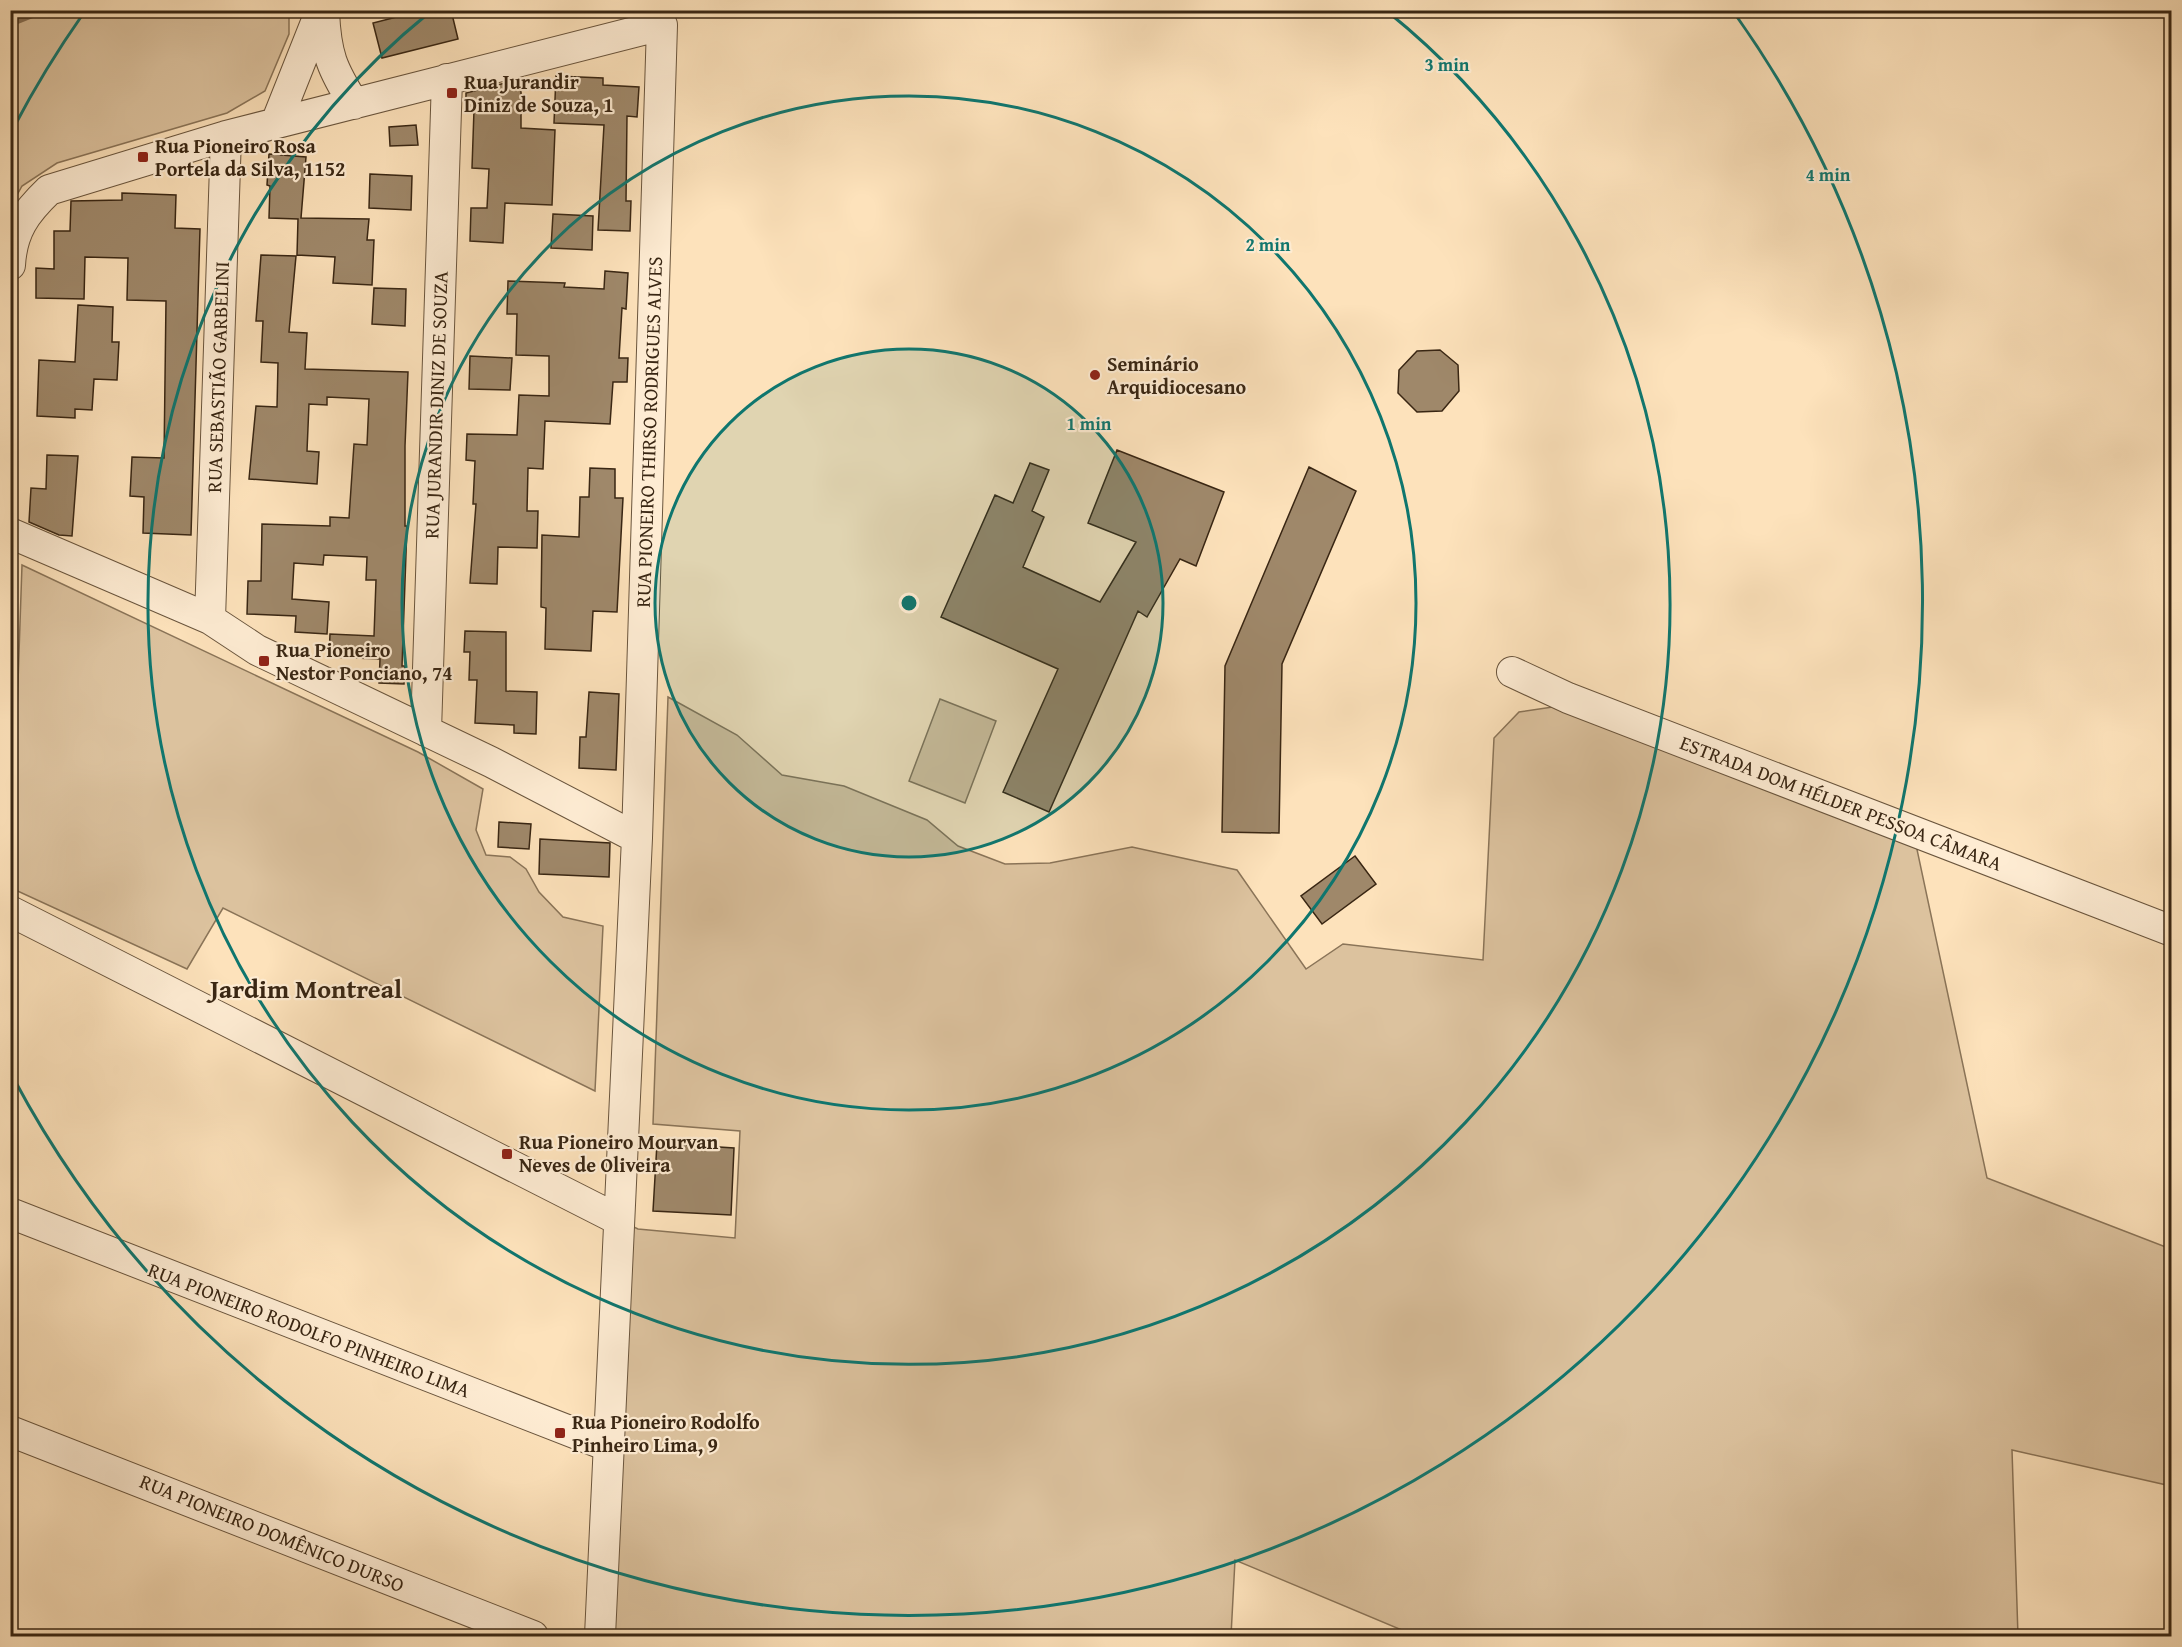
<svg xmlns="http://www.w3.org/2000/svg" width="2182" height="1647" viewBox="0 0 2182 1647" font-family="'Gentium Book Plus',serif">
	<rect width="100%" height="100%" fill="#fde2bb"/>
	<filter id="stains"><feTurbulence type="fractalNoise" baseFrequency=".00333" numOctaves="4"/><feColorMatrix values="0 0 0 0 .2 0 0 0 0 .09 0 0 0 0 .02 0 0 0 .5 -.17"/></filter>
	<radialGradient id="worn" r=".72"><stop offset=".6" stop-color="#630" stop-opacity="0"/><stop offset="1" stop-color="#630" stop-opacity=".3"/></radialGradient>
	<!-- green -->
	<path fill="#dcc29e" stroke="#8a7458" stroke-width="1.5" d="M11 10 289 11V34L265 91 227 113 57 163 22 186 11 206Z
		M22 565 418 752 483 789 476 830 486 855 510 857 526 869 539 892 563 917 603 926 595 1091 223 908 187 969 11 888Z
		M668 697 737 735 782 775 844 786 927 820 958 846 1005 864 1050 863 1132 847 1237 870 1306 969 1343 944 1483 960 1494 738 1519 712 1566 705 1915 840 1987 1178 2171 1249V1486L2012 1450 2018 1636H1416L1235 1560 1231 1636H599L619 1220 638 1229 735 1238 740 1131 653 1124Z
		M940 699 996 721 965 803 909 781Z"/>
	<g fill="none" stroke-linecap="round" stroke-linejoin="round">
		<!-- stream -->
		<path stroke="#867056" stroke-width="6" d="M10 24 45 10"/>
	</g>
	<!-- building -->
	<path fill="#9f886a" stroke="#392613" stroke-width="1.5" d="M424 10H451L458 39 382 58 373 23Z
		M556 76 603 78V85L639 87 637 117 627 116 626 201H631L630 231 598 230 604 125 554 123Z
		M521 79V128L555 130 552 205 505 203 503 243 470 241 471 208H487L489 169 472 168 474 110 466 111V93Z
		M416 125 418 145 390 146 389 127Z
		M269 154 306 157 301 218 369 219 367 240H374L372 285 333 283 335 257 297 255 298 219 269 218 270 186 267 185Z
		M370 174 412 176 411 210 369 208Z
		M122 193 176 195 175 228 200 229 191 535 143 533 144 497 130 496 132 457 164 458 166 301 127 300 128 258H124L85 257 84 299 36 298V268L54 269V231H70L71 201 122 200Z
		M553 214 593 216 592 250 551 248Z
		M261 255 296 256 289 332 307 333 305 369 408 372 405 446V526H407L402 666H405L404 684 379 683 380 659 329 657 330 634 374 636 376 580H366L367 557 324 555 323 565 294 563 292 599 329 602 327 634 295 632 296 616 247 614 248 581H261L262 524 330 526V517L349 518 354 444 367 445 369 399 327 397V405L309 404 307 451 319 452 317 484 249 479 256 406 277 407 278 363 261 362 263 321H256Z
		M605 271 628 273 626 309 622 308 619 358H628L627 382H613L610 424 545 421 543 469 528 468 527 511H538L537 548 498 547 497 584 470 583 476 504H473L475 461 466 460 467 434 517 435 519 395 549 396V356L516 355 517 314H507L508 281 565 283 564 287 604 289Z
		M374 288 406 289 405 326 372 324Z
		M78 305 113 307 112 342H119L117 380 94 379 92 410 75 409V418L37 416 39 360 75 362Z
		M1440 350 1458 365 1459 391 1442 411 1417 412 1398 393 1399 370 1417 351Z
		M470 356 512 358 510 390 469 389Z
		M1117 450 1224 492 1196 566 1180 559 1147 617 1138 611 1049 812 1003 792 1058 669 941 617 995 495 1013 503 1030 463 1049 470 1032 511 1044 517 1023 567 1100 602 1136 542 1088 523Z
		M47 455 78 456 72 536 59 535 29 522 31 488 46 489Z
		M1309 467 1356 491 1282 664 1279 833 1222 832 1225 666Z
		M590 468 615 469V498H623L617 612 593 611 591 651 545 649 546 608 541 607 542 535 579 537 580 497H589Z
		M465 631 506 632V691L537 692 536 734 514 733V725L475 723 477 680H469L470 652H464Z
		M589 692 619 694 616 770 579 768 580 737H586Z
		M499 822 531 824 529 849 498 847Z
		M540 839 610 843 609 877 539 874Z
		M1355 856 1376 884 1322 924 1301 896Z
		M657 1143 734 1148 731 1215 653 1211Z"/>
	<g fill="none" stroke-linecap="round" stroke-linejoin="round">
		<defs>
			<path id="minor" d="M324 12C326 55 332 69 354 104
				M276 123 321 10
				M10 265C12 231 25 213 49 190L226 136 662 25 637 838 600 1636
				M10 533 210 619 257 650 491 762 637 838
				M210 619 226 136
				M1512 672 1568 698 2172 931
				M426 731 447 79
				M10 911 619 1220
				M10 1213 608 1446
				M10 1431 533 1636"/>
		</defs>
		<!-- minor casing -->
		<use href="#minor" stroke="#6a553d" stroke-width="32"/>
		<!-- minor -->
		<use href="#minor" stroke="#feecd3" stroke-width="30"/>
	</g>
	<!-- distance rings -->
	<circle cx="909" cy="603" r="254" fill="#0f766e" fill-opacity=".12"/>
	<g fill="none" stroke="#0f766e" stroke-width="3">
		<circle cx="909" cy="603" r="254"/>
		<circle cx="909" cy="603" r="507"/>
		<path d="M1388 12A761 761 0 1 1 430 12"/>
		<path d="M14 127A1014 1014 0 0 1 83 14M1735 14A1014 1014 0 1 1 14 1079"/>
	</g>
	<!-- markers -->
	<g fill="#8f2418" stroke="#feecd3" stroke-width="2">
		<rect x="446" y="87" width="12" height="12" rx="3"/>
		<rect x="137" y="151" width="12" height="12" rx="3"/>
		<circle cx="1095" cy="375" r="6"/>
		<rect x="258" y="655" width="12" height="12" rx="3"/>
		<rect x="501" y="1148" width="12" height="12" rx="3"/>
		<rect x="554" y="1427" width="12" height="12" rx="3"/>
	</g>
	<g text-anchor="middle" stroke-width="4.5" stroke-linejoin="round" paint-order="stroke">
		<!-- poi labels -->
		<g font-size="20" font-weight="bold" fill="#392613" stroke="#feecd3" text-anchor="start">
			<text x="464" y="89">Rua Jurandir<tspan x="464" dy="23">Diniz de Souza, 1</tspan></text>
			<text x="155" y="153">Rua Pioneiro Rosa<tspan x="155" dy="23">Portela da Silva, 1152</tspan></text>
			<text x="1107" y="371">Seminário<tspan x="1107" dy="23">Arquidiocesano</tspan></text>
			<text x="276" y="657">Rua Pioneiro<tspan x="276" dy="23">Nestor Ponciano, 74</tspan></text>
			<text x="519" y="1149">Rua Pioneiro Mourvan<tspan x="519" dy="23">Neves de Oliveira</tspan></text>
			<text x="572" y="1429">Rua Pioneiro Rodolfo<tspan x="572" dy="23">Pinheiro Lima, 9</tspan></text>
		</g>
		<!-- street labels -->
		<g font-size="20" fill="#392613" stroke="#feecd3">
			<text transform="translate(218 377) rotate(-88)" y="7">RUA SEBASTIÃO GARBELINI</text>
			<text transform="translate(436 405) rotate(-88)" y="7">RUA JURANDIR DINIZ DE SOUZA</text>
			<text transform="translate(649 432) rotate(-88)" y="7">RUA PIONEIRO THIRSO RODRIGUES ALVES</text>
			<text transform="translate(1841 803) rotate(21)" y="7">ESTRADA DOM HÉLDER PESSOA CÂMARA</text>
			<text transform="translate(309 1330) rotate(21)" y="7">RUA PIONEIRO RODOLFO PINHEIRO LIMA</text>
			<text transform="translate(272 1533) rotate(22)" y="7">RUA PIONEIRO DOMÊNICO DURSO</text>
		</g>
		<!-- district labels -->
		<g font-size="26" font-weight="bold" fill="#392613" stroke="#feecd3">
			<text x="306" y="998">Jardim Montreal</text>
		</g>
	</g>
	<circle cx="909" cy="603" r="9" fill="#0f766e" stroke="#feecd3" stroke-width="3"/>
	<g font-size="18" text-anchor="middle" font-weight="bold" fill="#0f766e" stroke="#feecd3" stroke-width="4.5" stroke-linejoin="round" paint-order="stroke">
		<text x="1447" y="71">3 min</text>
		<text x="1828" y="181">4 min</text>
		<text x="1268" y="251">2 min</text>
		<text x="1089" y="430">1 min</text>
	</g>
	<!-- margin -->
	<rect width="2182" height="1647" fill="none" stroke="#fde2bb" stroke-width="36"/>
	<rect x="12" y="12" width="2158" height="1623" fill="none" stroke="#392613" stroke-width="3"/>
	<rect x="18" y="18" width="2146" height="1611" fill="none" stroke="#392613" stroke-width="1.5"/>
	<rect width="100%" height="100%" filter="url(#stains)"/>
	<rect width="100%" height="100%" fill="url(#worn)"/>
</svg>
